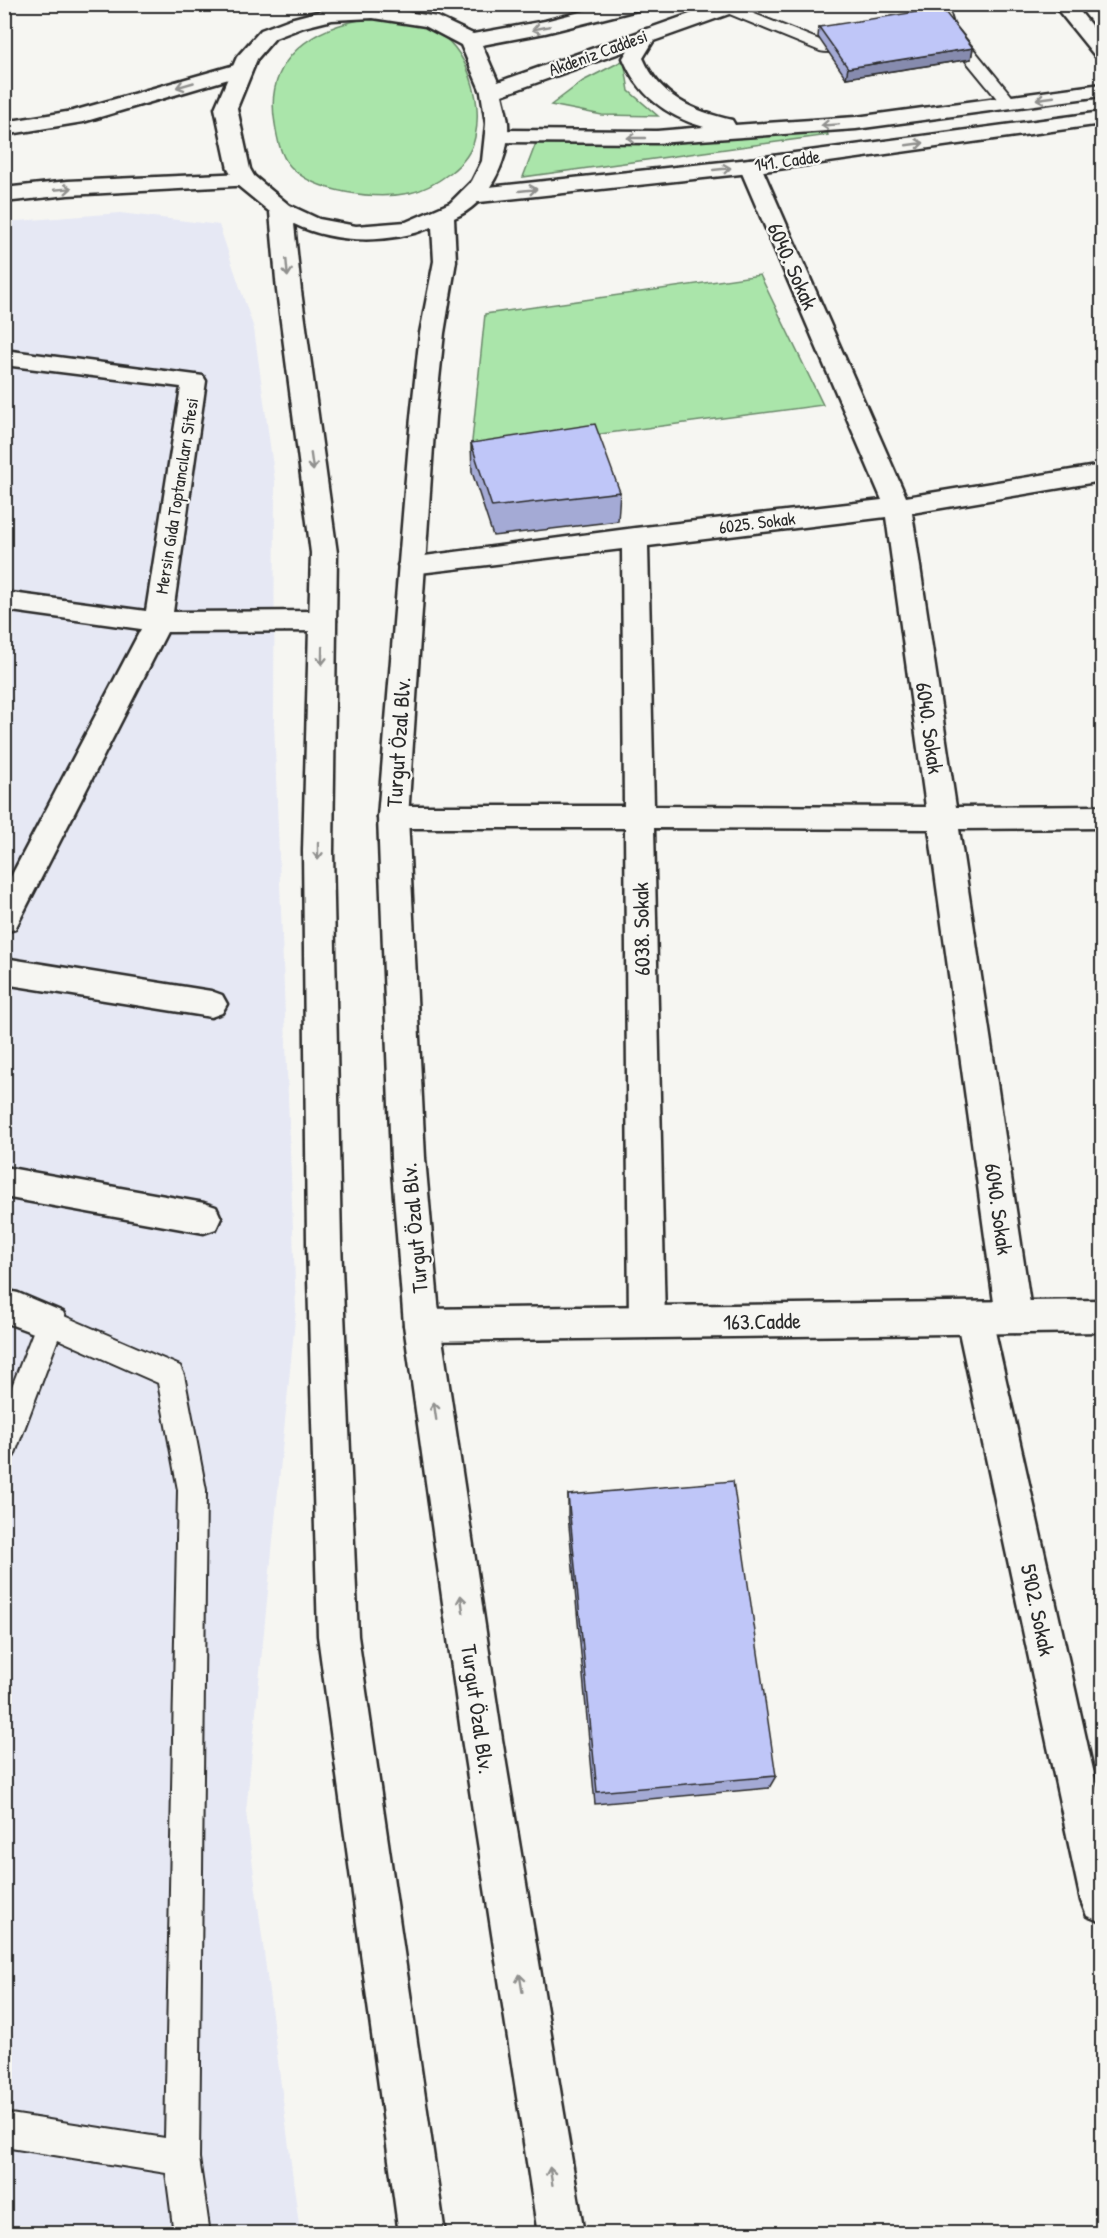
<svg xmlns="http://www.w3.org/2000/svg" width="1107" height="2238" viewBox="0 0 1107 2238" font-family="'Patrick Hand',sans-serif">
	<rect width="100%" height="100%" fill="#f6f6f2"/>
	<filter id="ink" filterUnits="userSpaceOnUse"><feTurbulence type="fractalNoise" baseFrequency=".0167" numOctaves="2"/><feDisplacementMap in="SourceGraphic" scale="12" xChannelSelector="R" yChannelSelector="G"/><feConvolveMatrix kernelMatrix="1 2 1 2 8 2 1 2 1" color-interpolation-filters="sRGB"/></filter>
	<g filter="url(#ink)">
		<!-- built -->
		<path fill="#e6e8f4" d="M120 213 219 225 254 329 275 481 274 722 296 1310 246 1812 300 2233 5 2234V222Z"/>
		<!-- green -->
		<path fill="#aae5aa" stroke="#6a886a" stroke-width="1.5" d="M371 18C391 20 414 20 433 30 468 47 483 101 475 137 472 152 462 164 450 173 438 182 425 190 410 193 376 200 314 193 290 166 280 155 277 137 275 124 263 58 314 26 371 18Z
			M624 60 629 91 658 116 602 115 551 105 583 81Z
			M826 128 828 135 523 177 536 143Z
			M760 275 823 405 471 451 485 314Z"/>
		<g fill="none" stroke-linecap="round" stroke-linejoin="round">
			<defs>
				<path id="service" d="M722 4 732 5 827 43 857 37 865 42C857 50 831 54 820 51L722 11 719 8Z
					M931 4H947L953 24 1015 100 1017 103 1015 106H1003L939 28Z
					M50 1310 180 1366 184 1375 206 1490 199 2158 210 2234H174L166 2173 4 2147V2113L165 2138 178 1490 158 1383 58 1339 14 1456 4 1459V1407L40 1314Z"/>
				<path id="minor" d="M1053 4H1074L1102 39V58L1095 56Z
					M750 159 758 161 761 166 906 497 1102 465V481L912 513 956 807 1102 806V828L959 829 1032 1317 1026 1328 1014 1333 1002 1328 996 1317 929 829 654 828 665 1322 660 1333 647 1338 634 1333 629 1322 625 828H393L383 825 378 817 383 809 393 806H624L622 549 411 574 402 571 398 565 402 559 635 528 882 500 739 166 742 161ZM886 517 926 807 654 806 648 546Z
					M4 350 203 376 206 381 173 612 322 611 332 614 336 621 332 628 322 631 167 632 15 929 4 932V890L141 629 4 610V592L146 611 181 387 4 365Z
					M4 958 211 991 222 995 227 1004 222 1013 211 1017 4 984Z
					M4 1167 204 1203 216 1207 221 1218 216 1229 204 1233 4 1197Z
					M4 1290 18 1293 63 1312 68 1323 63 1334 50 1339 4 1322Z
					M974 1302 986 1307 992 1318 1102 1810V1922L1087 1916 1081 1901 956 1318 962 1307Z"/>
				<path id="tertiary" d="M647 29 654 31 657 35 643 58C660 97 693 111 732 120L735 125 856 117 1102 84V96L856 129 657 143 496 142 488 141 485 136 488 131 496 130 657 131 704 127C666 116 638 95 623 58L640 31Z
					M242 63 249 65 252 69 249 73 83 122 4 135V122L73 111Z
					M1102 112V124L750 173 470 203 462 201 459 196 462 191 470 189 750 159Z
					M245 173 253 175 256 180 253 185 68 195 4 202V188L68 181Z
					M1102 1300V1332L422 1341 409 1337 404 1325 409 1313 422 1309Z"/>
				<path id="secondary" d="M612 4H648L645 8 545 33 482 45 498 82 718 4H749L746 8 502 95C504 104 507 114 508 123 510 160 489 203 454 218L456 261 444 333 435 417 408 817 425 1158 440 1325 502 1739 584 2234H538L462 1739 404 1325 391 1158 378 817 411 417 420 333 434 261 432 227C391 244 335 244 294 224L301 291 337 553 333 851 341 1243 358 1636 445 2234H399L318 1636 307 1243 303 851 311 553 277 291 270 212 237 185 228 169 215 108 237 57 261 30 290 19 332 8 373 6 437 17 473 34 545 21ZM373 18 425 26 461 45 481 92 486 124 482 161 472 181 450 203 406 222 356 226 319 219 289 205 254 176 250 169 237 108 257 59 275 38 304 27 332 20Z"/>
			</defs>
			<!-- service casing -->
			<use href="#service" stroke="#2b2b2b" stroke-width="4"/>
			<!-- minor casing -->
			<use href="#minor" stroke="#2b2b2b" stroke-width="5"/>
			<!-- tertiary casing -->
			<use href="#tertiary" stroke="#2b2b2b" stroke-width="5"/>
			<!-- secondary casing -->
			<use href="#secondary" stroke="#2b2b2b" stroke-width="5"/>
			<!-- service -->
			<use href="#service" fill="#f6f6f2" fill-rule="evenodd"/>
			<!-- minor -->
			<use href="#minor" fill="#f6f6f2" fill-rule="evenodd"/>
			<!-- tertiary -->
			<use href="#tertiary" fill="#f6f6f2" fill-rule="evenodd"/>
			<!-- secondary -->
			<use href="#secondary" fill="#f6f6f2" fill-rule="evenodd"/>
		</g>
		<!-- wall -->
		<path fill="#a4aad5" stroke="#2b2b2b" stroke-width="1.5" d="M819 27 973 48 971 59 846 78 818 37Z
			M471 443 620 492 618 521 493 536 472 472Z
			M568 1495 776 1776 769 1788 595 1804 568 1515Z"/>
		<!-- shaded-wall -->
		<path fill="#868bae" stroke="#2b2b2b" stroke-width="1.5" d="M973 48 971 59 846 78 848 68Z"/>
		<!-- building -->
		<path fill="#bfc6f8" stroke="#2b2b2b" stroke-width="1.5" d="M942 8 973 48 848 68 819 27Z
			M595 424 620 492 492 507 471 443Z
			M733 1481 776 1776 597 1792 568 1495Z"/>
		<!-- one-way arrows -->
		<defs><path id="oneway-shaft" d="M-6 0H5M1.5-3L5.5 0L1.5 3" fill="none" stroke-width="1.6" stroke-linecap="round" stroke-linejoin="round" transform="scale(1.5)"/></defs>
		<g stroke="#90908e">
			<use href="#oneway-shaft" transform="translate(541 28) rotate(169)"/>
			<use href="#oneway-shaft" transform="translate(185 85) rotate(164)"/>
			<use href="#oneway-shaft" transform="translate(1045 98) rotate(172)"/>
			<use href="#oneway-shaft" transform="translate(830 125) rotate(176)"/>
			<use href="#oneway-shaft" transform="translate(636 138) rotate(180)"/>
			<use href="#oneway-shaft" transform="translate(915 144) rotate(-8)"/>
			<use href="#oneway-shaft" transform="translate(722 169) rotate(-6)"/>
			<use href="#oneway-shaft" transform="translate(63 189) rotate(-5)"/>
			<use href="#oneway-shaft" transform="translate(528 190) rotate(-6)"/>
			<use href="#oneway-shaft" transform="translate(287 268) rotate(85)"/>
			<use href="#oneway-shaft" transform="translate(312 462) rotate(82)"/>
			<use href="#oneway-shaft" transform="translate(322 656) rotate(91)"/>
			<use href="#oneway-shaft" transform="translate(318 851) rotate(90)"/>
			<use href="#oneway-shaft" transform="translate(435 1411) rotate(-98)"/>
			<use href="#oneway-shaft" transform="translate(462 1604) rotate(-98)"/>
			<use href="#oneway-shaft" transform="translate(521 1983) rotate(-99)"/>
			<use href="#oneway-shaft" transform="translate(551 2176) rotate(-99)"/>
		</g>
	</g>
	<g text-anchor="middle" stroke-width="4.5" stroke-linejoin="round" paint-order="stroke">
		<!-- far-street labels -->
		<g font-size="18" fill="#2b2b2b" stroke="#f6f6f2">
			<text transform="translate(598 53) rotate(-20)" y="6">Akdeniz Caddesi</text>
			<text transform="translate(787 161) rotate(-8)" y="6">141. Cadde</text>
			<text transform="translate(177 496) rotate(-81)" y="6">Mersin Gıda Toptancıları Sitesi</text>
			<text transform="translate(757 523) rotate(-7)" y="6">6025. Sokak</text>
		</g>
		<!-- street labels -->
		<g font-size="22" fill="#2b2b2b" stroke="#f6f6f2">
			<text transform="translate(793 266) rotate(66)" y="8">6040. Sokak</text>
			<text transform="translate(930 728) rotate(82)" y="8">6040. Sokak</text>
			<text transform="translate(398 742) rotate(-86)" y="8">Turgut Özal Blv.</text>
			<text transform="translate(641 929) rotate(-91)" y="8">6038. Sokak</text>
			<text transform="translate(999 1209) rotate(82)" y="8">6040. Sokak</text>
			<text transform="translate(414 1228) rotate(-95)" y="8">Turgut Özal Blv.</text>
			<text transform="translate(762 1321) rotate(-1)" y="8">163.Cadde</text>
			<text transform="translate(1038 1610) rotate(78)" y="8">5902. Sokak</text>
			<text transform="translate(478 1709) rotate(82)" y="8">Turgut Özal Blv.</text>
		</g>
	</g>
	<!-- margin -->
	<rect width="1107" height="2238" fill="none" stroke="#f6f6f2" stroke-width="24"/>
	<rect x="12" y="12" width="1083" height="2214" fill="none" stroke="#2b2b2b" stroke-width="2" filter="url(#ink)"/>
</svg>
